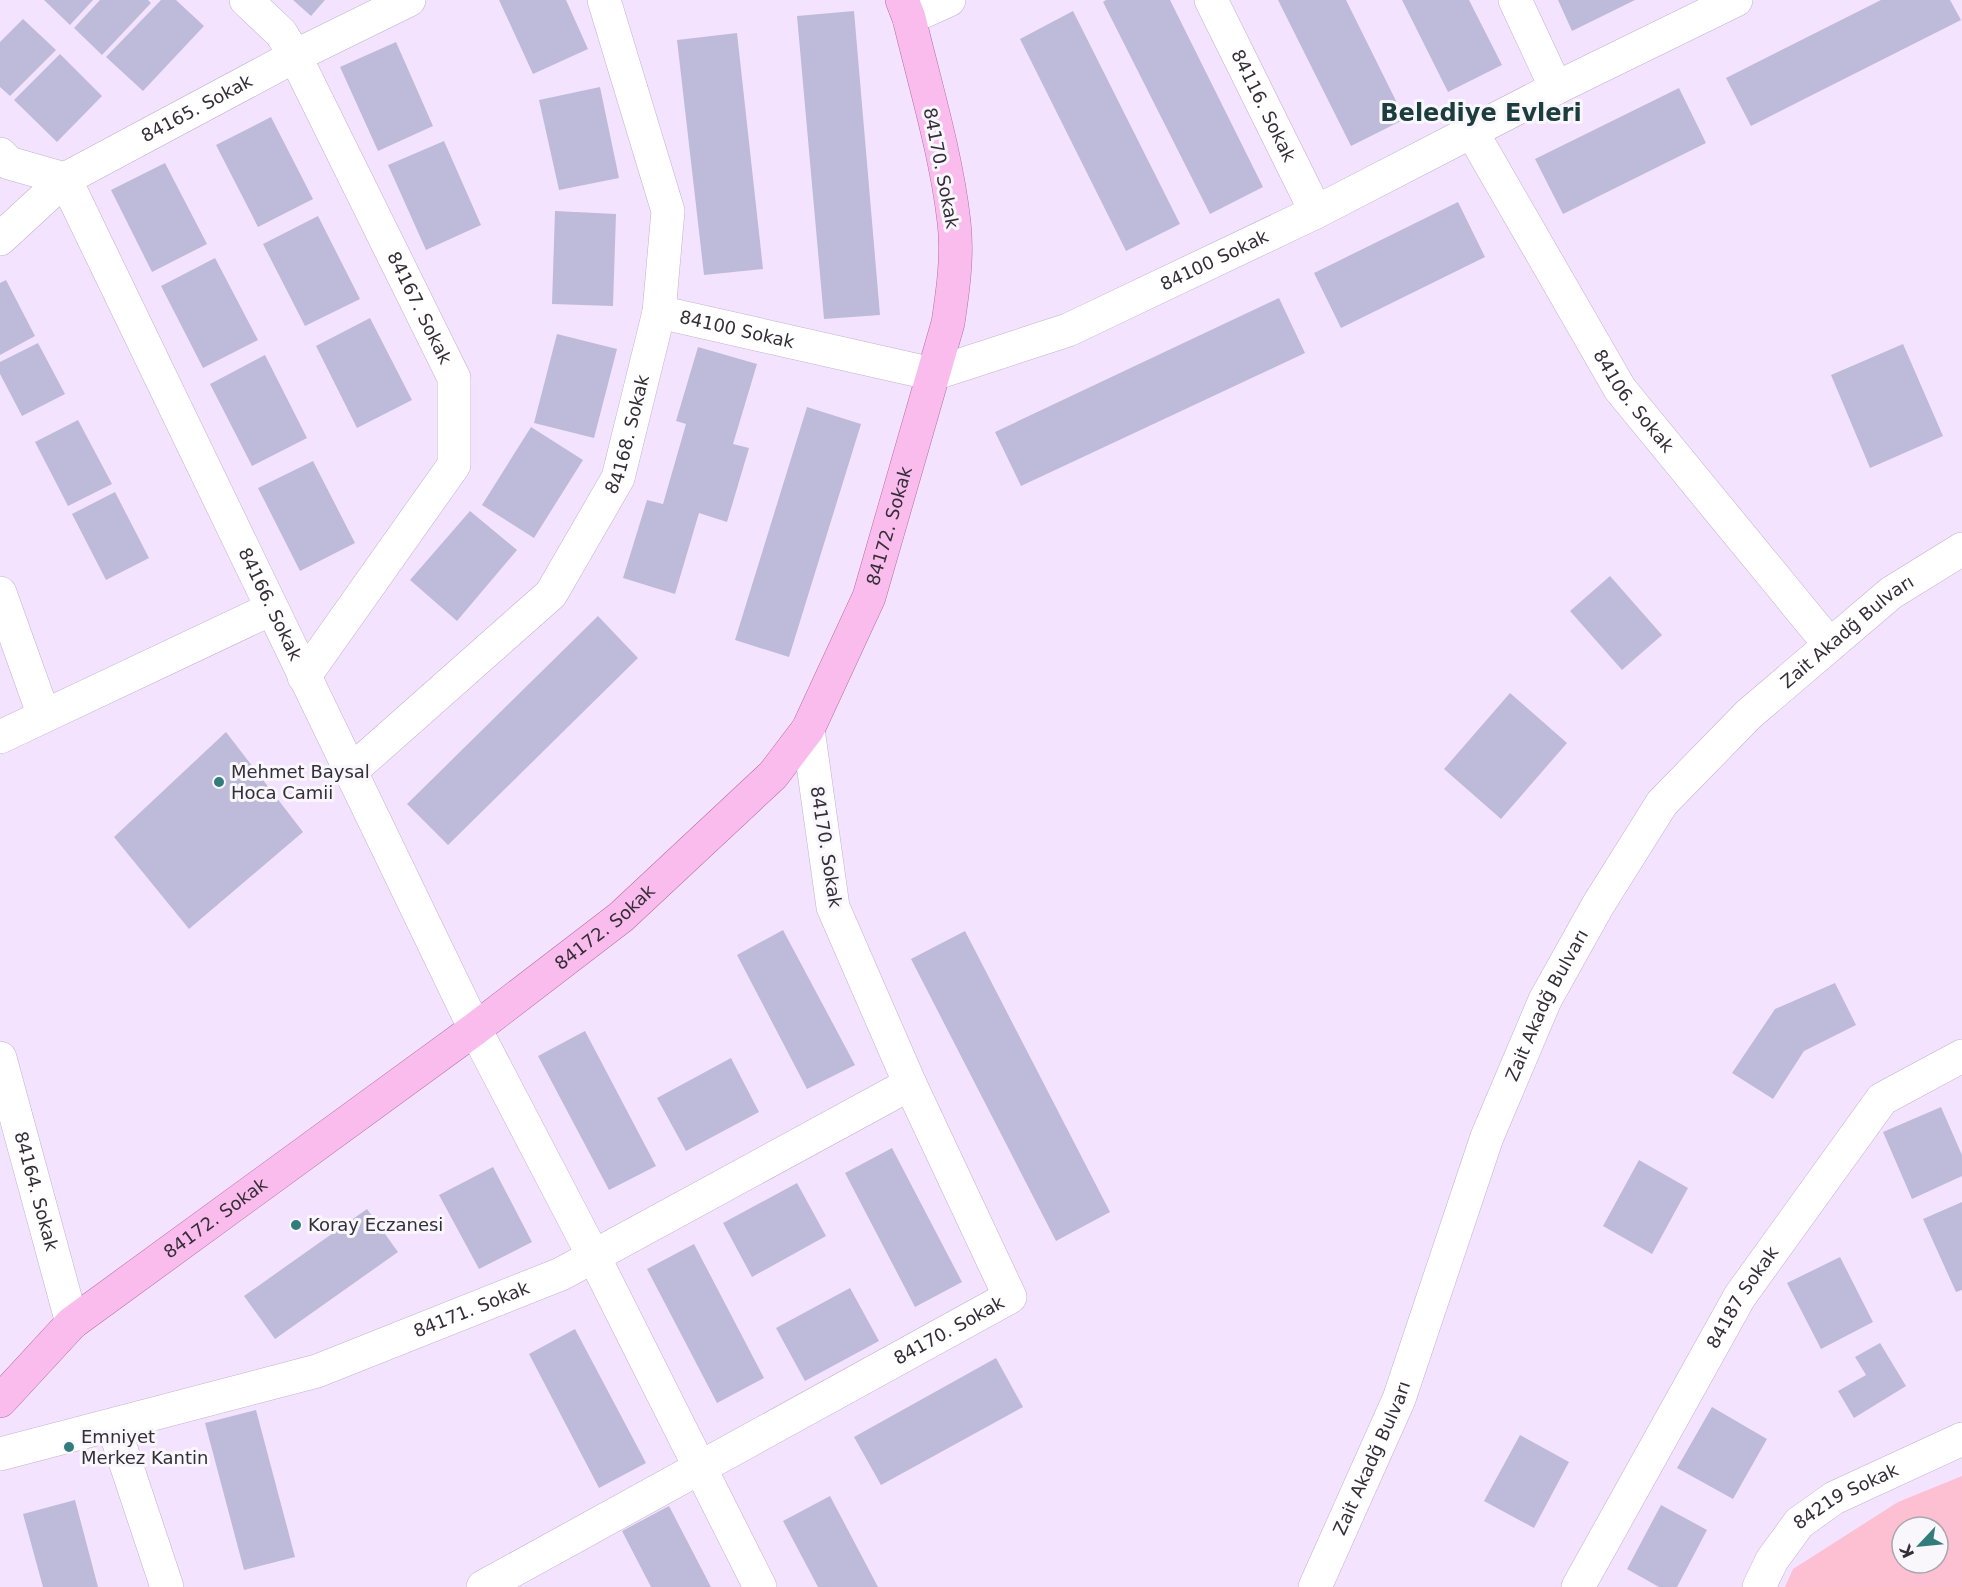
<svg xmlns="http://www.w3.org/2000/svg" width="1962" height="1587" viewBox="0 0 1962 1587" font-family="'DejaVu Sans',sans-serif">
	<rect width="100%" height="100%" fill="#f4e3ff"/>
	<!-- green -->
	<path fill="#fcc0d2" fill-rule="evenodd" d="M1962 1476V1587H1785L1793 1569 1898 1502ZM1902 1527H1938V1563H1902Z"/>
	<!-- building -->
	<path fill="#bdbbd9" d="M44 0H93L70 25Z
		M100 0H148L151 3 102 55 74 28Z
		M161 0H176L204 26 143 91 106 57Z
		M293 0H325L311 16Z
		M499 0H566L588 49 533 74Z
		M1106 0H1170L1263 187 1210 214 1103 2Z
		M1278 0H1346L1405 119 1351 146Z
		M1402 0H1469L1502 65 1448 92Z
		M1558 0H1635L1572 31Z
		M1881 0H1950L1961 20 1751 126 1726 78Z
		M854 11 880 315 824 319 797 16Z
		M1073 11 1180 224 1126 251 1020 39Z
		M23 19 56 50 10 96 0 87V42Z
		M737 33 763 269 704 275 677 40Z
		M396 42 433 126 378 151 340 67Z
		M60 54 102 96 57 142 14 100Z
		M600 87 619 178 559 190 539 100Z
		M1679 88 1706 143 1563 214 1535 159Z
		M271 117 313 199 258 227 216 145Z
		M444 141 481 225 426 250 388 165Z
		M165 163 207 244 152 272 111 190Z
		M1458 202 1485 257 1341 328 1314 273Z
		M555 211 616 214 613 306 552 304Z
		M318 216 360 299 305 326 263 244Z
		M215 258 258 340 203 368 161 286Z
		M6 280 35 336 0 355V283Z
		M1279 298 1305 353 1021 486 995 432Z
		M370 318 412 400 357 428 316 346Z
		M557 334 617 349 594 438 534 423Z
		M38 343 65 394 22 416 0 374V362Z
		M1903 344 1943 436 1870 468 1831 375Z
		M698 347 757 364 733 444 749 448 727 522 699 513 675 594 623 578 647 500 663 504 686 424 676 421Z
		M265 355 307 438 252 466 210 384Z
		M807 407 861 424 789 657 735 640Z
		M78 420 112 484 68 506 35 442Z
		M531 427 583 460 534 538 482 505Z
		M313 461 355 543 300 571 258 488Z
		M115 492 149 558 106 580 72 514Z
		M470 511 517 550 457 621 410 580Z
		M1610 576 1662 635 1622 670 1570 611Z
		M598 616 638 658 448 845 407 804Z
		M1510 693 1567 743 1501 819 1444 769Z
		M226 732 303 832 189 929 114 837Z
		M783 930 855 1065 807 1089 737 955Z
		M965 931 1110 1212 1056 1241 911 959Z
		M1835 983 1856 1025 1804 1051 1773 1099 1732 1073 1775 1009Z
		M585 1031 656 1166 609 1190 538 1056Z
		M731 1058 759 1112 686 1151 657 1098Z
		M1941 1107 1962 1155V1176L1912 1199 1883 1132Z
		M892 1148 962 1282 915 1307 845 1173Z
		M1639 1160 1688 1188 1652 1254 1603 1226Z
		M493 1167 532 1242 479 1269 439 1195Z
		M797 1183 826 1236 752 1277 723 1223Z
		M1962 1202V1290L1956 1292 1923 1219Z
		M367 1209 398 1252 275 1339 244 1296Z
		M694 1244 764 1378 717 1403 647 1269Z
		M1840 1257 1873 1322 1821 1349 1787 1283Z
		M850 1288 879 1341 805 1381 776 1328Z
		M575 1329 646 1463 599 1488 529 1354Z
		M1880 1343 1906 1386 1854 1418 1838 1391 1866 1375 1855 1357Z
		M996 1358 1023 1407 881 1485 854 1437Z
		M1712 1407 1767 1439 1733 1499 1677 1468Z
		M256 1410 295 1557 244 1570 205 1423Z
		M1520 1435 1569 1462 1534 1528 1484 1501Z
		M830 1496 878 1587H818L783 1521Z
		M75 1500 98 1587H43L23 1514Z
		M1661 1505 1707 1530 1677 1587H1659L1627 1569Z
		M669 1506 711 1587H651L622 1531Z"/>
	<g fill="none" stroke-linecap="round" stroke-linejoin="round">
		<defs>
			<g id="minor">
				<path id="s1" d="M246 0 281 33 295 56 454 378V465L304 677"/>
				<path id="s2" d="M1211 0 1316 212"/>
				<path d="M1515 0 1556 88"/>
				<path d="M909 18 949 0"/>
				<path id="s3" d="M1472 132 1620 389 1830 645"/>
				<path id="s4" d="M0 154 9 163 65 179 475 1029 594 1257 760 1587"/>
				<path id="s5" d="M0 239 65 179 295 56 409 0"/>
				<path id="s6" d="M659 312 933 374 1068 330 1316 212 1556 88 1736 0"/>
				<path d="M0 593 44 716"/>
				<path d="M0 737 271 609"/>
				<path id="s7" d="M350 772 551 594 618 478 659 312 668 211 604 0"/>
				<path id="s8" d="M0 1058 72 1323"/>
				<path d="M113 1425 167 1587"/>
				<path id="s9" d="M0 1454 317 1371 561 1274 910 1084"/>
				<path id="s10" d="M483 1587 1010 1297 910 1084 833 907 808 729"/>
				<path id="s11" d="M1315 1587 1399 1399 1487 1137 1545 1000 1598 905 1662 803 1749 714 1891 593 1962 549"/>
				<path id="s12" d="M1578 1587 1740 1296 1882 1099 1962 1056"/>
				<path id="s13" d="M1759 1587 1772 1560 1799 1523 1834 1498 1962 1439"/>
			</g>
			<g id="major">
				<path id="s14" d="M0 1401 72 1323 475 1029 621 917 773 775 808 729 869 597 948 323C953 290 958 255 954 222 946 153 925 85 909 18L902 0"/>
			</g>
		</defs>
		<!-- minor casing -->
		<use href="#minor" stroke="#c1b1cc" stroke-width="34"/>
		<!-- major casing -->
		<use href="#major" stroke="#b36ea6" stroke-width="34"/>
		<!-- minor -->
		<use href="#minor" stroke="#fff" stroke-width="33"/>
		<!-- major -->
		<use href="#major" stroke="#fabced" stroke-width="33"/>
	</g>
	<!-- markers -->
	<g fill="#337c7c" stroke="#f9f6fc" stroke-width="2">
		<circle cx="219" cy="782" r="6"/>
		<circle cx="296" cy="1225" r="6"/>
		<circle cx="69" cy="1447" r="6"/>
	</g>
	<g text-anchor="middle" stroke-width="6" stroke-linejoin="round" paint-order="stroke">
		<!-- street labels -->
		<g font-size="18" fill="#342e38" stroke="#f9f6fc">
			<text dy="6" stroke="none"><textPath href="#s2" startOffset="118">84116. Sokak</textPath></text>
			<text dy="6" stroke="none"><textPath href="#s5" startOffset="238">84165. Sokak</textPath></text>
			<text transform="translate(941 168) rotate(79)" y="6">84170. Sokak</text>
			<text dy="6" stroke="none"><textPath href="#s6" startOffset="585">84100 Sokak</textPath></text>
			<text dy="6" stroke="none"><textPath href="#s1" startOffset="356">84167. Sokak</textPath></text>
			<text dy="6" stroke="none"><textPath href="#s6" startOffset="80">84100 Sokak</textPath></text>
			<text dy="6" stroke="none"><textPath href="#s3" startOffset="314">84106. Sokak</textPath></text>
			<text dy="6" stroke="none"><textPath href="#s7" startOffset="447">84168. Sokak</textPath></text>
			<text dy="6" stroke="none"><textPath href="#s14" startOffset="1274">84172. Sokak</textPath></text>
			<text dy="6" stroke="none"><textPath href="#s4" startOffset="543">84166. Sokak</textPath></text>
			<text dy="6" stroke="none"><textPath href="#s11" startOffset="1113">Zait Akadğ Bulvarı</textPath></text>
			<text transform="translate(826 847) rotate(81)" y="6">84170. Sokak</text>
			<text dy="6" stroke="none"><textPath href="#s14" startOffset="770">84172. Sokak</textPath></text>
			<text dy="6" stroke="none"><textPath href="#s11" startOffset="627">Zait Akadğ Bulvarı</textPath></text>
			<text dy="6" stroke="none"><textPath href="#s8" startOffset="138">84164. Sokak</textPath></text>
			<text dy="6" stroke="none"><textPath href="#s14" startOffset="284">84172. Sokak</textPath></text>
			<text dy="6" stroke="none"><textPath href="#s12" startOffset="333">84187 Sokak</textPath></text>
			<text dy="6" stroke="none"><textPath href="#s9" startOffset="494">84171. Sokak</textPath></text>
			<text dy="6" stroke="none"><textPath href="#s10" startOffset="532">84170. Sokak</textPath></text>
			<text dy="6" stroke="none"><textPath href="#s11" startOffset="141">Zait Akadğ Bulvarı</textPath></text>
			<text dy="6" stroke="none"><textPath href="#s13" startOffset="130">84219 Sokak</textPath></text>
		</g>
		<!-- poi labels -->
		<g font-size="18" fill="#342e38" stroke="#f9f6fc" text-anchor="start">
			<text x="231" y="778">Mehmet Baysal<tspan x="231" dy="21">Hoca Camii</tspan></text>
			<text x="308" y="1231">Koray Eczanesi</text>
			<text x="81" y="1443">Emniyet<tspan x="81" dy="21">Merkez Kantin</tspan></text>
		</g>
		<!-- district labels -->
		<g font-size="24" font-weight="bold" fill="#1b3d3d" stroke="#f9f6fc">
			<text x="1481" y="121">Belediye Evleri</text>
		</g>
	</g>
	<!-- north arrow -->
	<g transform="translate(1920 1545) rotate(244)"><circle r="28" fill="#f9f6fc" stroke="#aaa6ae" stroke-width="1.5"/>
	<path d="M0-4.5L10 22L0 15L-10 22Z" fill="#337c7c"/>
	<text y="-9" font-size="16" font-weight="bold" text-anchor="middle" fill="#342e38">K</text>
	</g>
</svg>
